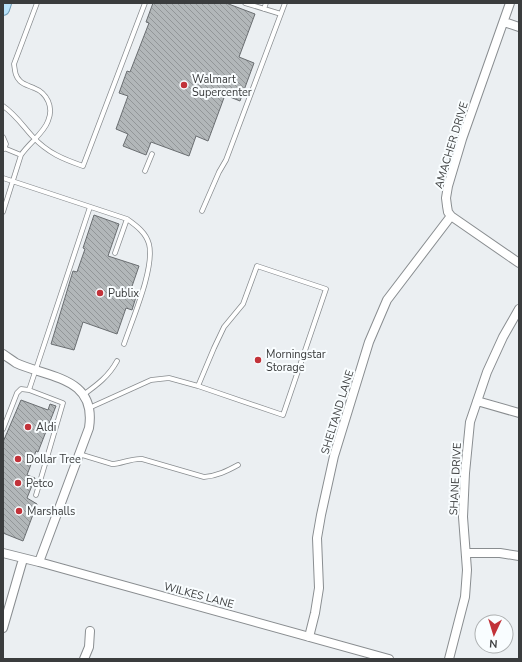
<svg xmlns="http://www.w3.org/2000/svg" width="522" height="662" viewBox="0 0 522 662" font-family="'Nunito Sans',sans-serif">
	<defs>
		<pattern id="building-back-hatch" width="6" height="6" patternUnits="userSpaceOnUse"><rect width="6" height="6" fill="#b2b7b9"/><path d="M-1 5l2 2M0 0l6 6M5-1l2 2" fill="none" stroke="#929698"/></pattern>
	</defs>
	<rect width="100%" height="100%" fill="#ebeff2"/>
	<!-- building -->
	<path fill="url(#building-back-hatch)" stroke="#6a6e71" d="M153 3H226L255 14 239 57 254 63 240 101 225 95 208 141 196 136 189 156 151 142 146 155 123 146 128 134 116 129 128 96 119 93 127 71 130 72 149 23 146 22Z
		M94 215 119 224 108 256 139 266 129 295 136 297 132 310 126 308 117 334 83 322 74 350 51 344 73 271 77 272 85 249 83 248Z
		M21 400 48 410 50 404 56 406 38 452 36 451 27 475 35 478 27 498 37 504 23 541 3 533V442Z"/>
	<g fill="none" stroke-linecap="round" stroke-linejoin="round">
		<defs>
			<path id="lane" d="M245 3 281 14
				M264 9 266 3
				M3 106C15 114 23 126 33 137 48 153 63 159 83 166L145 3
				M3 137 6 144 4 149
				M4 148 21 155
				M145 171 152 154
				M3 178 127 219C137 226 146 233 149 244 155 268 132 320 124 344
				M202 211 219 172 226 160 285 3
				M3 212 21 155C29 143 44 133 48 121 54 107 47 93 34 88 30 86 24 85 20 81 15 76 15 71 14 64L37 3
				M115 253 127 219
				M29 390 90 207
				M83 395C97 385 109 376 117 361
				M89 408 151 380 169 378 198 386 283 415 326 289 257 266 243 304 224 327 214 348 198 386
				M3 429 17 393 21 389 29 390 63 403 36 495
				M79 454 112 464C122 464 131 458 142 459L204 477C217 476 227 471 238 465"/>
			<path id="street" d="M510 3 462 139 448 186 446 198 447 206 448 212 451 216 519 263
				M504 22 519 27
				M3 354C7 357 12 360 16 363 49 378 97 377 89 428L39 562
				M477 401 519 413
				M3 553 39 562 389 659
				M466 553H500L519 556
				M3 628 23 559
				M309 637 315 613 319 588 317 538 321 515 334 456 369 342 387 300 451 216
				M84 659 89 647 90 631
				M449 659 465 597 467 570 463 517 465 473 470 422 487 372 503 337 519 309"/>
			<path id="primary" d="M3 9 5 3"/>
		</defs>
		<!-- lane casing -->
		<use href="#lane" stroke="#898d90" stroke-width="5.5"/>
		<!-- street casing -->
		<use href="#street" stroke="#898d90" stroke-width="10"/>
		<!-- primary casing -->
		<use href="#primary" stroke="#6f9db7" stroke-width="14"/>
		<!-- lane -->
		<use href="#lane" stroke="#fff" stroke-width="4"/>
		<!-- street -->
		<use href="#street" stroke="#fff" stroke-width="8"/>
		<!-- primary -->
		<use href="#primary" stroke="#b9e3fb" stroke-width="12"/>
	</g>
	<!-- markers -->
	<g fill="#c23239" stroke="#f9fdff" stroke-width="1.5">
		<circle cx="184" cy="85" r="4"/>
		<circle cx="100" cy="293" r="4"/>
		<circle cx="258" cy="360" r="4"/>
		<circle cx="28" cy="427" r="4"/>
		<circle cx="18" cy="459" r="4"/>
		<circle cx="18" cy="483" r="4"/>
		<circle cx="19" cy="511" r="4"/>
	</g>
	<g text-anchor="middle" stroke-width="4" stroke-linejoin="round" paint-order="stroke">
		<!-- poi labels -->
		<g font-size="11" fill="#3a3c3d" stroke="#f9fdff" text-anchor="start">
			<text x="192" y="83">Walmart<tspan x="192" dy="13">Supercenter</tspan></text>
			<text x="108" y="297">Publix</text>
			<text x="266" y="358">Morningstar<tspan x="266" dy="13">Storage</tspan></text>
			<text x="36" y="431">Aldi</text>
			<text x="26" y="463">Dollar Tree</text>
			<text x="26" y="487">Petco</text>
			<text x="27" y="515">Marshalls</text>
		</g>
		<!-- street labels -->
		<g font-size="11" fill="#3a3c3d" stroke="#f9fdff">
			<text transform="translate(451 145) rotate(-73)" y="4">AMACHER DRIVE</text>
			<text transform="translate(337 412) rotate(-73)" y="4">SHELTAND LANE</text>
			<text transform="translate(455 479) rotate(-87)" y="4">SHANE DRIVE</text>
			<text transform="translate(199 595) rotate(15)" y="4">WILKES LANE</text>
		</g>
	</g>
	<!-- border -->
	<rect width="522" height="662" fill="none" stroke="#3a3c3d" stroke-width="8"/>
	<!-- north arrow -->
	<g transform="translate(494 634) rotate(184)"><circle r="19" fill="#f9fdff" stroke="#adb0b1"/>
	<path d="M0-3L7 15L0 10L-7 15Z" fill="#c23239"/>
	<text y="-6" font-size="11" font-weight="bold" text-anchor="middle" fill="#3a3c3d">N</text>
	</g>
</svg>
